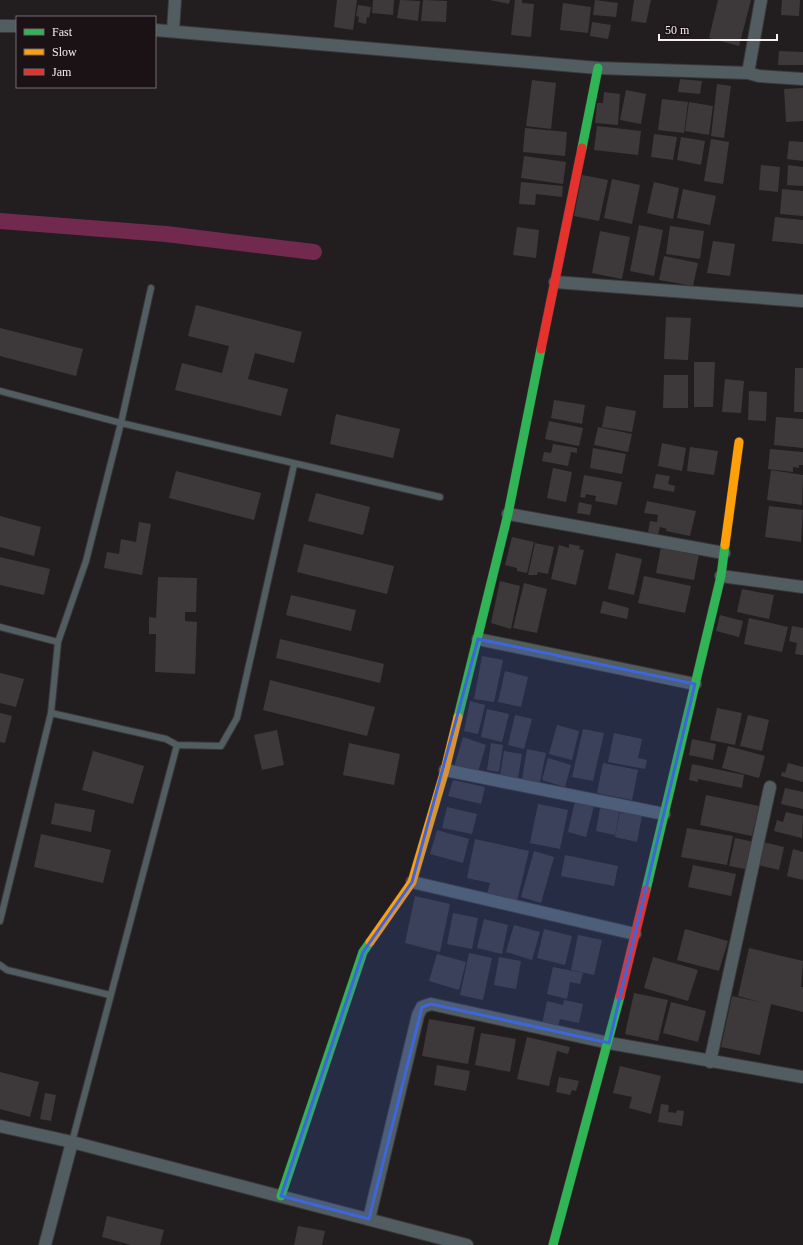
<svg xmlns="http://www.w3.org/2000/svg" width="803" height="1245" viewBox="0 0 803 1245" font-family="'Times New Roman',serif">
	<rect width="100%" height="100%" fill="#221e20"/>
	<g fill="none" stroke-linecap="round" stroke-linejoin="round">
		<!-- canal -->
		<path stroke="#71294d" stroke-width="16" d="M0 221 166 234 314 252"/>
	</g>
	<!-- building -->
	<path fill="#3d393b" d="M337 0H357L353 30 334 27Z
		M373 0H394L393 15 372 13Z
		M400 0 420 1 418 21 397 18Z
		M423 0 447 1 446 22 421 21Z
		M490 0H510L509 4Z
		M515 0H522V3L534 4 531 37 511 35Z
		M595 0 618 3 616 17 593 15Z
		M634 0H651L646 23 631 21Z
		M718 0H751L739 46 709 38Z
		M782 0H800L799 16 781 15Z
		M563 3 591 7 588 33 560 30Z
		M358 5 371 7 369 18 367 17 366 24 358 22 359 17 356 16Z
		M592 22 611 25 608 39 590 36Z
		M779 51 803 52V65H778Z
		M680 79 702 81 700 94 678 92Z
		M532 80 556 83 551 129 526 126Z
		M717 84 731 86 724 138 711 136Z
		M803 88V121L786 122 784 89Z
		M626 90 646 94 641 124 620 120Z
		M604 92 620 94 618 125 595 123 597 103H603Z
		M662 99 688 102 684 133 658 130Z
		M689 102 713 106 709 135 685 131Z
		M597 126 641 131 638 155 594 150Z
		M525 128 567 132 565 156 523 152Z
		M654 134 677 137 673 160 651 157Z
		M681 137 705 141 701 165 677 160Z
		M711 139 729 142 723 184 704 181Z
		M789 141 803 142V161L787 159Z
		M524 156 566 162 563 184 521 178Z
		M761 165 780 167 778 192 759 190Z
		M788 165 803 167V186L787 185Z
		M582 175 608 180 599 221 574 216Z
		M612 179 640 185 632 224 604 218Z
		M521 182 563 186 562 197 536 194 535 205 519 204Z
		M654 182 679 188 673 219 647 213Z
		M683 189 716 196 710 225 677 218Z
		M782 189 803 191V216L780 214Z
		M775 217 803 220V244L772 241Z
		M639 225 663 230 654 276 630 271Z
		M670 226 704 231 700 259 666 254Z
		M517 227 539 230 536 258 513 255Z
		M600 231 630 237 622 279 592 273Z
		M713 241 735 244 730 276 707 273Z
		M664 256 698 263 693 286 659 280Z
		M196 305 302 332 294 363 255 353 248 379 288 389 281 416 175 390 182 363 222 373 229 346 188 336Z
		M666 317 691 318 688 360 664 359Z
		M0 328 83 349 76 376 0 356Z
		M694 362H715L713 407H694Z
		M795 368H803V412H794Z
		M664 375H688V408H663Z
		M725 379 744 381 741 413 722 412Z
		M749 391 767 392 766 421 748 420Z
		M554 400 585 405 582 424 551 418Z
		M606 406 636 411 632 432 602 427Z
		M336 414 400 429 393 458 330 444Z
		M776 417 803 419V448L774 445Z
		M549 421 583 428 579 446 545 439Z
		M598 427 632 434 628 452 594 445Z
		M662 443 686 448 682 471 658 466Z
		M553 444 577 448V453L571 452 568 466 542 461 544 452 551 453Z
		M690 447 718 451 714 475 687 471Z
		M593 448 626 454 622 474 590 468Z
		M770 449 803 452V465H799V468L793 467V472L768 469Z
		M553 468 572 472 566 502 547 498Z
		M771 470 803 475 802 505 767 500Z
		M176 471 261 493 254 520 169 498Z
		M656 474 670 476 668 484 675 486 674 492 653 488Z
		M584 475 622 482 617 505 595 501 596 496 586 494 585 498 580 497Z
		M316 493 370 507 363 535 308 521Z
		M647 501 696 511 690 536 666 531 667 529 660 527 658 535 648 533 650 521 657 522 658 515 644 513Z
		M579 502 592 505 590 515 577 513Z
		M769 506 803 510 801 542 765 537Z
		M0 516 41 527 34 556 0 547Z
		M139 522 151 524 142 575 104 568 107 552 119 554 121 539 136 542Z
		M512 537 534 542 527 573 517 571V568L505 565Z
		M535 543 554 547 548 574 538 572 537 575H528Z
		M304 544 394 566 387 594 297 572Z
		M569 544 580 546 579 549 584 550 576 585 551 579 559 545 569 548Z
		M661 547 699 554 694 580 656 573Z
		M616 553 642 559 634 595 608 589Z
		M0 557 50 569 44 595 0 585Z
		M644 576 691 586 685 613 638 603Z
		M158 577 197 578 196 612H185V621L197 622 195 674 155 672 156 634H149V617L156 618Z
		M500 581 520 586 511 629 491 623Z
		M524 583 547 589 537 633 513 628Z
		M742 589 774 595 769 619 737 612Z
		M291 595 356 610 351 631 286 615Z
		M603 601 629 608 627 619 600 613Z
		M720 615 743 621 739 637 716 631Z
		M749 618 788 627 782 652 744 644Z
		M792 626 803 628V655L795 654 797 643 789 641Z
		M280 639 384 664 380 683 276 658Z
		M482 656 503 660 494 702 474 699Z
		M505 671 528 677 521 707 498 702Z
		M0 673 24 679 16 707 0 703Z
		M270 680 375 707 367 736 263 710Z
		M470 701 485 705 478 734 464 731Z
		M717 708 742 713 735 745 710 740Z
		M487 709 509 714 502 742 481 737Z
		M0 713 12 716 5 743 0 742Z
		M515 715 532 719 524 749 508 745Z
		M748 715 769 720 762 751 740 746Z
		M557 725 579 731 572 760 549 754Z
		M583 729 604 733 593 781 572 777Z
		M277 730 284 765 262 770 254 735Z
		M614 733 642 739 638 758 647 760 645 769 608 762Z
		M463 737 486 745 477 775 454 767Z
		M692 739 716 744 713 760 689 755Z
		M349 743 400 754 394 785 343 775Z
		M491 743 503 745 499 772 487 770Z
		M728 746 765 756 759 778 722 768Z
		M527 749 546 753 540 782 522 779Z
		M93 751 144 766 133 804 82 790Z
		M504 751 522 754 518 778 500 775Z
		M548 758 571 765 565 787 542 780Z
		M603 763 638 770 632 800 597 793Z
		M788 763 803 767V782L781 776 782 772 785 773Z
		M692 764 744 775 742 788 698 779V782L689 780Z
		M453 780 485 787 481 804 448 796Z
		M785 788 803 792V809L781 804Z
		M706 795 759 806 752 836 700 825Z
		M575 801 594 806 586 837 568 832Z
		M55 803 95 810 91 832 51 824Z
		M538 804 568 810 560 849 530 843Z
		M447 807 477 814 472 834 442 828Z
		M610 807 620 809 615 835 596 831 600 808 609 810Z
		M620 812 642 816 637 842 615 837Z
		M786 812 803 816 802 838 774 831 777 820 783 822Z
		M687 828 733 836 727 865 681 857Z
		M437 830 469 839 463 863 430 854Z
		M41 834 111 850 103 883 34 867Z
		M735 838 755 842 750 870 729 866Z
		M475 839 529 851 515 909 485 902 490 883 467 878Z
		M763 842 784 847 779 870 758 865Z
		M793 849 803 852V880L787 876Z
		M534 851 554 857 541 903 521 897Z
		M565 855 618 866 614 886 561 876Z
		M693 865 736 874 731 896 688 887Z
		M415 896 450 904 440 952 405 943Z
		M453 913 478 918 472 949 447 944Z
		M484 919 508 925 502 954 477 948Z
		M514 925 540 932 532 960 506 952Z
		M544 929 572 936 565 965 537 958Z
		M685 929 728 941 719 971 677 960Z
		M578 935 602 940 594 975 571 970Z
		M749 948 803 961 801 987H803V1012L771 1004 760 1055 721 1047 732 996 759 1002 738 996Z
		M469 953 492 958 483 1000 460 995Z
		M437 954 466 962 459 990 429 981Z
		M499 957 521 961 516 989 494 985Z
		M653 957 698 970 688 1001 644 988Z
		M553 967 583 973 580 984 570 982 567 999 547 994Z
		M634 993 668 1000 658 1041 625 1034Z
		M564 1000 583 1004 579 1023 560 1019 558 1028 542 1024 547 1001 563 1005Z
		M671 1002 706 1011 698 1042 663 1033Z
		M429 1019 475 1027 468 1064 422 1056Z
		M481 1033 516 1039 510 1072 475 1065Z
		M527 1037 570 1047 568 1054 557 1051 549 1086 517 1079Z
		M437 1065 470 1071 466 1091 434 1085Z
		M620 1066 661 1076 651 1114 629 1108 632 1097 613 1093Z
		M0 1072 39 1082 30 1117 0 1109Z
		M559 1077 579 1081 576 1091 572 1090 570 1095 556 1092Z
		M45 1093 56 1095 51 1121 40 1119Z
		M661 1104 669 1105 668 1112 676 1113 677 1110 684 1111 682 1126 658 1122Z
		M107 1216 164 1230 160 1245H131L102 1237Z
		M298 1226 325 1231 322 1245H294Z"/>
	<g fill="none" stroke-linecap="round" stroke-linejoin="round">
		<defs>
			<path id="lane" d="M0 391 121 423 440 497
				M0 627 58 642
				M51 713 166 739 177 745 221 746 237 718 294 465
				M0 921 51 713 58 642 86 561 121 423 151 288
				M0 965 7 970 110 995
				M72 1142 177 745"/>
			<path id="street" d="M0 26H17
				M155 30 598 68 748 73 759 76 803 79
				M173 31 175 0
				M748 73 761 0
				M555 282 803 301
				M508 514 724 553
				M721 576 803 587
				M478 639 695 684
				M445 770 664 814
				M412 882 635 934
				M710 1062 770 787
				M0 1126 72 1142 467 1245
				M369 1219 418 1015 422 1007 431 1004 609 1043 803 1077
				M45 1245 72 1142"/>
			<path id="fast" d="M582 148 598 68
				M458 717 508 514 541 349
				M646 890 721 576 725 545
				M281 1196 363 952 370 942
				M553 1245 620 996"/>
			<path id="slow" d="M725 545 739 442
				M370 942 412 882 445 770 458 717"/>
			<path id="jam" d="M541 349 582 148
				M620 996 646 890"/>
		</defs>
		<!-- lane casing -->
		<use href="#lane" stroke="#3a3839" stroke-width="8"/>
		<!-- street casing -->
		<use href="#street" stroke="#3a3839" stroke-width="14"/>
		<!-- fast casing -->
		<use href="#fast" stroke="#3a3839" stroke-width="10"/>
		<!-- slow casing -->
		<use href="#slow" stroke="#3a3839" stroke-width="10"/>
		<!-- jam casing -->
		<use href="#jam" stroke="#3a3839" stroke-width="10"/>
		<!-- lane -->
		<use href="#lane" stroke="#515d61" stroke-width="6"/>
		<!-- street -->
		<use href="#street" stroke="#515d61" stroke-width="12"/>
		<!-- fast -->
		<use href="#fast" stroke="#30b455" stroke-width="9"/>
		<!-- slow -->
		<use href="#slow" stroke="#ff9f0a" stroke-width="9"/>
		<!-- jam -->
		<use href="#jam" stroke="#e5322d" stroke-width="9"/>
	</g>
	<!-- marked area -->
	<path fill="#3d66dc" fill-opacity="0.2" stroke="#3d66dc" stroke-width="3" stroke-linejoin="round" d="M478 639 695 684 609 1043 431 1004 422 1007 369 1219 281 1196 363 952 412 882Z"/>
	<!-- legend -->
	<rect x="16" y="16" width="140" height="72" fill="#1b1216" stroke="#726a6e"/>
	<rect x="24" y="29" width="20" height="6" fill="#30b455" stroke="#726a6e"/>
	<text x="52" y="36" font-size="12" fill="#f5eff1">Fast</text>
	<rect x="24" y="49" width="20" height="6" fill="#ff9f0a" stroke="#726a6e"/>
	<text x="52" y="56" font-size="12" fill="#f5eff1">Slow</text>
	<rect x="24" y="69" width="20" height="6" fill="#e5322d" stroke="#726a6e"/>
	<text x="52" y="76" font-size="12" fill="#f5eff1">Jam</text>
	<!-- scale -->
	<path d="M659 34v6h118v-6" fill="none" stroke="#f5eff1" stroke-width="2"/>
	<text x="665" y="34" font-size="12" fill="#f5eff1" stroke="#1b1216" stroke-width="3" paint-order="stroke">50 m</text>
</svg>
